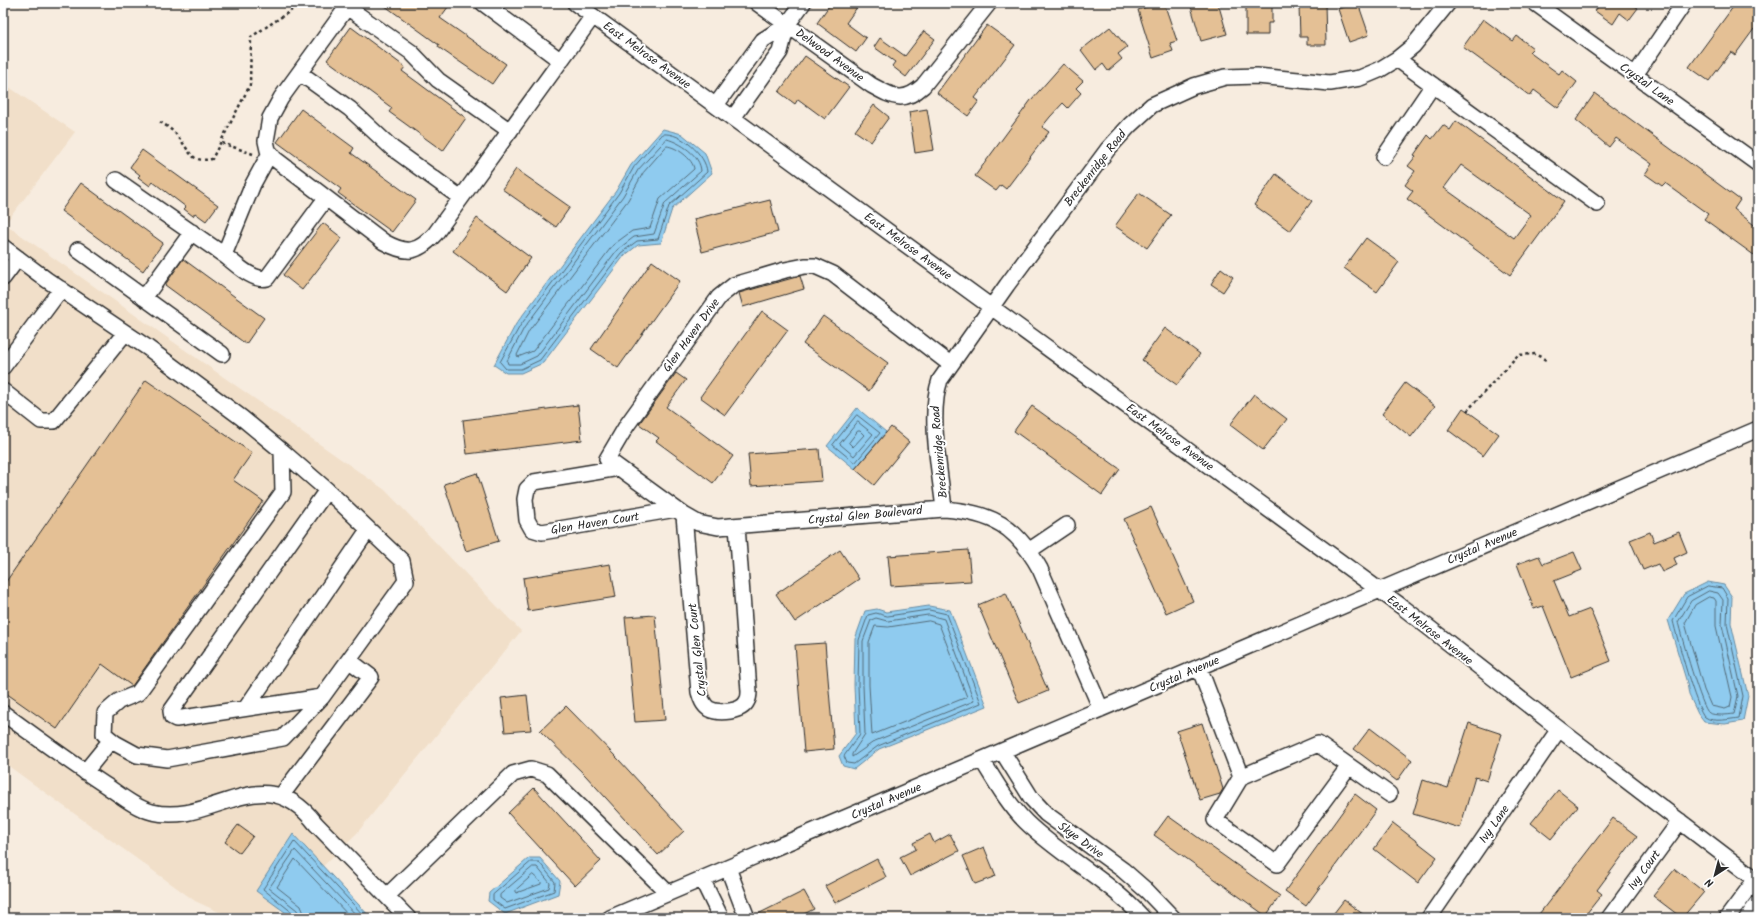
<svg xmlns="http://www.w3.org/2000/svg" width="1761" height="921" viewBox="0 0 1761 921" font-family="Kalam,sans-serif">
	<rect width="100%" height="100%" fill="#f7ecdf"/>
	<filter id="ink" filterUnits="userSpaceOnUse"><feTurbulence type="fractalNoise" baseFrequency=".025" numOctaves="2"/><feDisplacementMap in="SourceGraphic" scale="8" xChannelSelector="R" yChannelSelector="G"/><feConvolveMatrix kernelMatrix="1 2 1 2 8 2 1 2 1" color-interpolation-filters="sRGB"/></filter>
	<g filter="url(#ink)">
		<!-- built -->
		<path fill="#f1dfc9" d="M3 83 75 132 5 224 385 490 521 631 357 833 270 918H232L195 901 3 762Z"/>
		<!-- water -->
		<path fill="#8fcbef" stroke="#678ba1" d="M663 129 682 134 705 153 712 173 672 209 661 243 638 245 624 256 543 363 521 373H506L494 365 516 324 616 191 631 165Z
			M857 408 886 432 855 469 827 446Z
			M1708 582 1724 585 1732 597 1731 623 1748 696 1743 721 1725 724 1704 722 1698 714 1689 695 1687 683 1668 620 1684 594Z
			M929 606 950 610 987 706 879 749 854 769 843 766 839 756 856 733 854 685 855 639 865 611 877 609 886 612Z
			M293 834 371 918H293L256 891Z
			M529 858H540L560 881 558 894 505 914 488 901 489 893Z"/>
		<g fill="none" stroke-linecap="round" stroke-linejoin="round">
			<!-- shore -->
			<path stroke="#536b79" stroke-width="1" d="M663 134C681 132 706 155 707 172L669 206 658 239 637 241 621 253 540 360 521 369H506L500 362 520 326 619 193 634 167Z
				M667 139C681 143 700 155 701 171L665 203 654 234 634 237 617 250 537 356 520 364H508L507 361 524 328 623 196 638 170Z
				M667 146C677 147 693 159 694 169L660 199 650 228 632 231 613 245 533 351 518 357 517 355 529 331 628 200 643 173Z
				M857 415 880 433 855 463 833 445Z
				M858 422 873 434 854 456 840 444Z
				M858 431H860L864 435 853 447 849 443Z
				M1708 586 1722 588 1728 598 1727 624 1743 696 1739 718C1730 719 1713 723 1705 717 1696 710 1677 637 1673 621L1687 597Z
				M1709 591 1718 593 1723 600 1722 625 1738 696 1734 714C1727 715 1716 716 1709 713 1702 710 1681 635 1678 622L1691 601Z
				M1709 597 1714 598 1716 601V626L1732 697 1730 707 1725 709 1711 706 1704 690 1685 623 1695 605Z
				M929 610 947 614 981 703 878 746 854 764 847 763 844 756 860 734 858 685 859 640 868 615 876 613 887 616Z
				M929 615 944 619 974 701 875 741 852 757V754L865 734 863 685V641L871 620 876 618 887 621Z
				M929 621 939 624 967 697 872 735 869 685V642L875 626 888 627Z
				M531 862H539L555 882 554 891 505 909 493 900V895Z
				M533 867H537L550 883 549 888 507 903 500 898V895Z
				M533 875 541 882V884L516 893V890Z
				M295 918 293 913 263 889 294 841 366 918
				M300 918 297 910 269 888 295 850 359 918
				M306 918 301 906 277 887 295 859 351 918"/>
		</g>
		<!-- building -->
		<path fill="#e4c095" stroke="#2b2b2b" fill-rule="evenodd" d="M381 3H451L440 18 506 64 492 84 438 47 439 45Z
			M831 3H860L846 23 866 38 856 52 817 23Z
			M1158 3H1164L1177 41 1170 43 1173 51 1153 58 1138 10Z
			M1190 3H1218L1227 34 1201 41Z
			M1246 3H1272V23H1268V35H1246Z
			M1304 3H1325L1326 45H1307V37H1300L1299 6 1304 5Z
			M1356 3H1358L1369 35 1349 42 1338 9Z
			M1601 3H1630L1638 8 1629 20 1620 13 1613 24 1595 11Z
			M1736 3H1758V32L1754 29 1735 55 1731 52 1709 81 1689 67Z
			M1483 19 1513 41 1517 36 1533 48 1529 52 1559 74 1562 70 1577 82 1558 108 1534 90 1530 96 1463 47Z
			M987 25 1015 45 975 98 979 101 968 116 937 93Z
			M351 27 405 67 402 71 466 118 443 151 389 112 392 108 327 60Z
			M1110 27 1127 47 1118 54 1122 59 1108 71 1103 64 1096 70 1081 50Z
			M924 31 935 39 906 77 892 66 895 62 874 47 880 38 905 56Z
			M805 56 849 87 825 119 798 99 795 104 779 92Z
			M1063 64 1083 81 1076 88 1081 93 1068 108 1063 103 1050 117 1042 127 1049 132 1006 189 1001 185 996 191 975 176 1031 100Z
			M1595 93 1740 200 1734 209 1758 228V258L1704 219 1708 214 1665 183 1662 186 1645 174 1652 164 1616 138 1609 147 1576 120Z
			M874 105 889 117 871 142 855 131Z
			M301 109 354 148 351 153 416 200 392 232 338 193 341 189 277 142Z
			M927 109 934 150 915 153 909 112Z
			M1456 121 1564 201 1510 275 1407 199 1413 191 1405 185 1415 171 1408 166 1416 156 1414 155 1428 135 1432 139 1443 125 1450 130ZM1461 165 1531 215 1514 238 1444 188Z
			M142 150 218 205 206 221 195 213 193 216 184 209 186 207 153 182 150 186 138 177 140 175 130 167Z
			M516 169 570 207 556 227 502 189Z
			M1276 174 1312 201 1290 231 1254 205Z
			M81 183 163 243 143 271 61 211Z
			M1139 193 1171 215 1147 248 1115 226Z
			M770 200 778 232 702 252 694 219Z
			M477 218 531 258 507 291 453 251Z
			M323 223 342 238 302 290 283 275Z
			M1366 238 1399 262 1377 292 1344 268Z
			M183 259 264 318 246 344 165 285Z
			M652 261 680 281 618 368 591 349Z
			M1221 268 1233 277 1223 292 1211 284Z
			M800 276 804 289 743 307 739 293Z
			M762 311 788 330 725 415 700 397Z
			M823 316 888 363 869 391 803 344Z
			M1165 328 1200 354 1177 385 1142 360Z
			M676 373 686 380 666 407 733 456 713 483 656 441 659 438 639 424Z
			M146 380 252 453 233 480 263 501 132 686 102 664 57 729 3 691V586Z
			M1405 383 1435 406 1411 437 1382 414Z
			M1254 394 1287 419 1263 450 1230 425Z
			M578 405 582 440 467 454 463 420Z
			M1032 406 1120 469 1102 495 1014 431Z
			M1463 408 1499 434 1483 456 1448 430Z
			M891 427 909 442 874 485 855 469Z
			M819 449 822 481 751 486 748 454Z
			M477 473 499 541 466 551 444 484Z
			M1151 507 1193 601 1166 613 1124 519Z
			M1650 532 1654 542 1679 532 1687 552 1674 558 1677 565 1662 572 1658 564 1643 570 1630 540Z
			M840 550 859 579 795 622 776 594Z
			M968 550 971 581 891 586 888 556Z
			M1574 552 1582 570 1554 581 1569 617 1590 609 1611 661 1571 677 1543 606 1534 609 1517 564 1539 556 1543 564Z
			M610 564 616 597 528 611 523 578Z
			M1006 593 1048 691 1019 703 978 605Z
			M655 615 665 720 635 722 625 617Z
			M825 643 834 749 804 752 795 645Z
			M527 695 531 730 505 732 501 698Z
			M566 706 619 760 684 831 658 855 585 775 540 731Z
			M1202 723 1223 789 1220 794 1200 800 1177 731Z
			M1469 723 1502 734 1487 781 1475 777 1460 828 1413 814 1423 780 1448 788Z
			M1370 728 1412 760 1397 781 1354 749Z
			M534 788 601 861 575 886 508 813Z
			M1558 790 1578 806 1551 839 1531 823Z
			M1355 794 1376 810 1306 906 1285 891Z
			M1168 816 1280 896 1266 916 1154 835Z
			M1613 818 1637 836 1597 890 1602 894 1583 918H1536Z
			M1393 823 1437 857 1418 883 1374 849Z
			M238 825 253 836 240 853 225 842Z
			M930 834 934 843 950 834 959 851 910 876 900 857 916 849 913 843Z
			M984 847 996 876 975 884 963 856Z
			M877 859 886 877 835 903 825 886Z
			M1675 869 1704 892 1682 918 1653 896Z
			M804 891 814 909 796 918H756V915Z
			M1344 900 1368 918H1330Z"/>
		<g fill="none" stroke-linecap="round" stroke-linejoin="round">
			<defs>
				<path id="minor" d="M350 3 281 98 270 118 266 141 268 150 275 159 384 242C406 254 417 254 435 234L593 16
					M483 3 561 61
					M575 3 1405 609 1559 729 1758 881
					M757 3 871 85C893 97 903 104 923 86L989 3
					M1535 3 1758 164
					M347 7 411 52 438 80 510 131
					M1397 59 1597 204
					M300 73 350 109 392 148 461 198
					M1635 75 1684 3
					M716 105 763 40 787 25
					M733 118 780 52 787 25 803 3
					M270 153 253 184 224 255C235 263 253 282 267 278L326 198
					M1384 157 1433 85
					M116 180 224 255
					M3 247 47 280 148 348 242 418 282 451 327 490 402 561 406 581 322 697 283 738 167 759 137 755 115 743 104 734 105 713 119 701 138 693 283 492 282 451
					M78 250 222 354
					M3 278 18 258
					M144 298 192 232
					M950 364 833 274 815 266H805L785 270 734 285 719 297 627 425 607 459 684 515 698 523 718 527 944 509C993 513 1016 526 1040 569L1101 709
					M3 367 61 289
					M3 391 41 421H54L125 333
					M619 468 534 482 527 489 525 499 527 520 532 529 542 532 676 509
					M944 509C940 472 928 414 940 380L1007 285 1108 149 1130 125 1152 105 1194 86 1225 77 1257 76 1330 83 1360 78 1379 70 1397 59 1413 46 1448 3
					M684 515 699 692C701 699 703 705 709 709 719 714 742 712 747 701 749 698 749 694 749 691L737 526
					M1030 550 1067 525
					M1199 667 1241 777 1318 744 1389 794
					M322 697 176 719 172 717 171 711 327 490
					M246 708 368 530
					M3 713C37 738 70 762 105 785 119 794 135 808 152 812 214 827 263 755 316 824L408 918
					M1002 751 1032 799 1046 814 1123 870 1147 891 1173 918
					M982 760C995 781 1008 804 1026 822 1062 857 1109 880 1143 918
					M85 772 111 740
					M1241 777 1215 820 1277 864 1349 766
					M281 796 371 677 350 661
					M728 868 747 918
					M702 879 721 918
					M388 895 513 774 531 769 547 774 668 893
					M610 918 1758 429
					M1429 918 1559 729
					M1609 918 1680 821
					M1727 918 1756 879
					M1747 918 1758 903"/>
			</defs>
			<!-- minor casing -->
			<use href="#minor" stroke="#2b2b2b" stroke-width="18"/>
			<!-- path -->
			<path stroke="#2b2b2b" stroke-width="2.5" stroke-dasharray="3 3" stroke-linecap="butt" d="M160 122C167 126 174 131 179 138 191 152 190 163 212 159L250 85 251 37 292 10
				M222 143 253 154
				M1467 411 1518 355 1535 354 1548 361"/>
			<!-- minor -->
			<use href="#minor" stroke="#fff" stroke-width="15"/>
		</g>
	</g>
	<g text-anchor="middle" stroke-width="4" stroke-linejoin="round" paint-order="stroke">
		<!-- street labels -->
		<g font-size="12" fill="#2b2b2b" stroke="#fff">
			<text transform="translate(647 55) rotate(36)" y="4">East Melrose Avenue</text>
			<text transform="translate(830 55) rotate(36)" y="4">Delwood Avenue</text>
			<text transform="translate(1647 84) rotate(36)" y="4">Crystal Lane</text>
			<text transform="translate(1095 168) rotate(-52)" y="4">Breckenridge Road</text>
			<text transform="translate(908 246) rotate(36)" y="4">East Melrose Avenue</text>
			<text transform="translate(691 335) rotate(-54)" y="4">Glen Haven Drive</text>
			<text transform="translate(1170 437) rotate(36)" y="4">East Melrose Avenue</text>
			<text transform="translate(939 452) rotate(-95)" y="4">Breckenridge Road</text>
			<text transform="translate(865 515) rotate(-5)" y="4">Crystal Glen Boulevard</text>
			<text transform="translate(595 523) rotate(-9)" y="4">Glen Haven Court</text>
			<text transform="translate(1482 546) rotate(-23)" y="4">Crystal Avenue</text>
			<text transform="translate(1430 630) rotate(38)" y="4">East Melrose Avenue</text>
			<text transform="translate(697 650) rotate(-96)" y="4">Crystal Glen Court</text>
			<text transform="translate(1184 674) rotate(-23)" y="4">Crystal Avenue</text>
			<text transform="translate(886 801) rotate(-23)" y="4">Crystal Avenue</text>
			<text transform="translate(1494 824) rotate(-55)" y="4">Ivy Lane</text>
			<text transform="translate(1081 840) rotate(36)" y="4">Skye Drive</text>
			<text transform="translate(1644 870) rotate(-54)" y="4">Ivy Court</text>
		</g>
	</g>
	<!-- margin -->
	<rect width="1761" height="921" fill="none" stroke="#fff" stroke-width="16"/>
	<rect x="8" y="8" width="1745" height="905" fill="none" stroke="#2b2b2b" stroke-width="1.5" filter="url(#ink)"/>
	<!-- north arrow -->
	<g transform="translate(1715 875) rotate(216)" stroke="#ffffff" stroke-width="3" paint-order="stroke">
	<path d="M0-3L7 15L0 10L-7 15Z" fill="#2b2b2b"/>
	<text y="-6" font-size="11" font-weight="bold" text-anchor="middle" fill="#2b2b2b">N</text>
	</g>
</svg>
